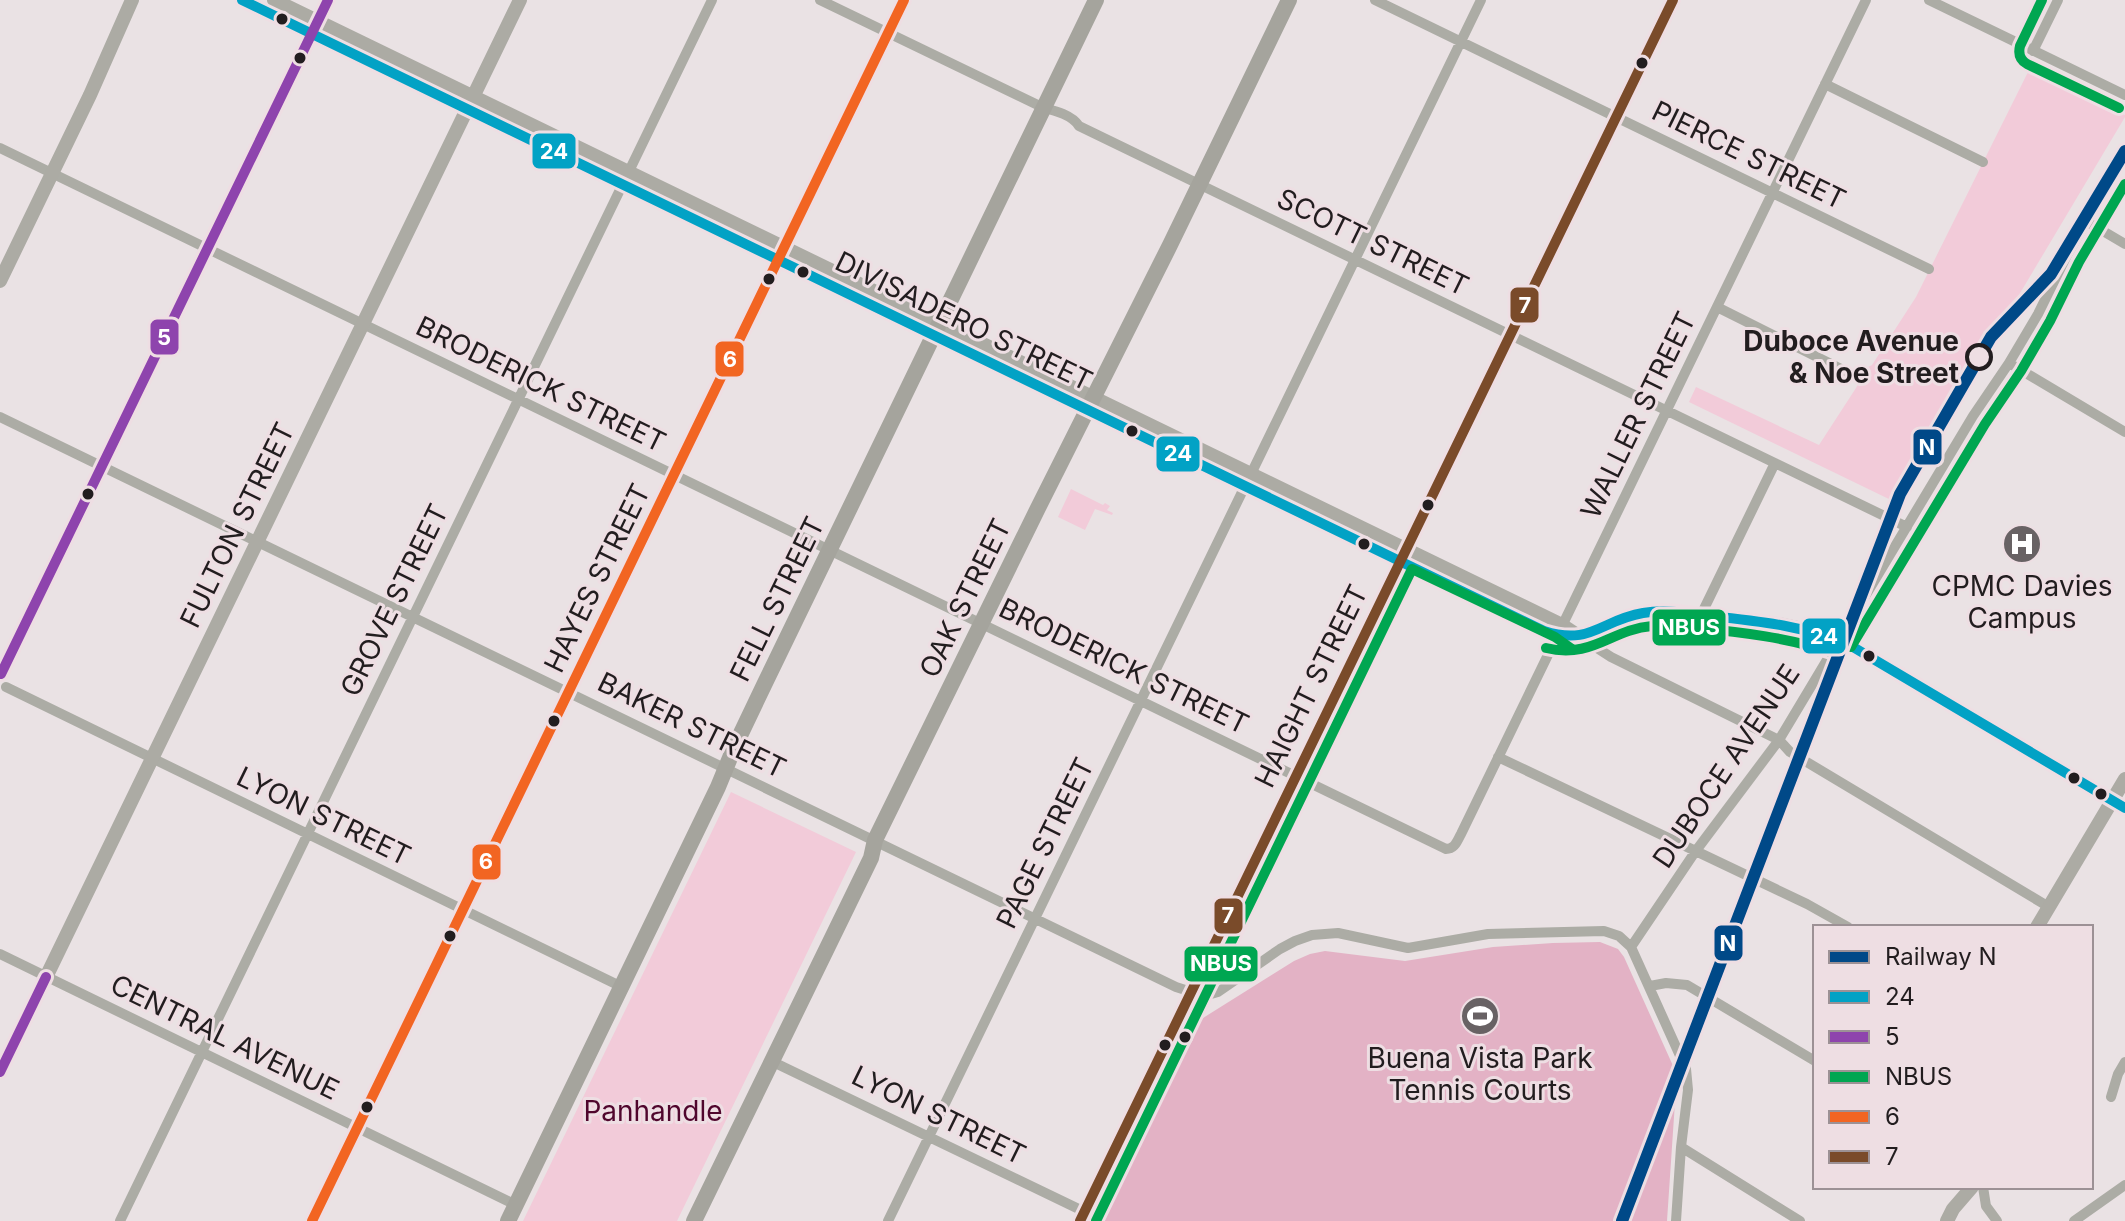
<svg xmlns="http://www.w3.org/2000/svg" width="2125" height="1221" viewBox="0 0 2125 1221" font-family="Inter,sans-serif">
	<rect width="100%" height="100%" fill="#eae2e4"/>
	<!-- green -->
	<path fill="#f2cbd9" d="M2030 68 2125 115V117L2013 305C1989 326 1978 345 1961 373L1963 375 1913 459 1925 466 1906 498 1900 502 1893 501 1689 402 1696 387 1819 445 1856 388 1866 368 1872 365 1916 297Z
		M1071 489 1103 505 1105 503 1110 506 1107 510 1113 513 1112 515 1095 509 1085 530 1058 517Z
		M731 792 856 852 677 1221H523Z"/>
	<!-- forest -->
	<path fill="#e3b2c5" d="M1600 942 1618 949 1624 957 1674 1068 1676 1087 1667 1221H1099L1192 1030 1203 1018 1294 961 1310 954 1325 951 1405 961 1493 947 1553 943Z"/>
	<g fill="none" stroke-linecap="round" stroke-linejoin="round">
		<!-- street -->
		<path stroke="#acaca5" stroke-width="10" d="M820 0 1044 108C1056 111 1072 115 1079 126L1907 527
			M1375 0 1929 269
			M1929 0 2125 95
			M2033 51 2058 0
			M1825 84 1983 162
			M0 148 1446 849C1455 849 1457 841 1461 834L1866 0
			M2086 221 2125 244
			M1717 307 1859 378
			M2009 363 2125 432
			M0 417 1176 987 1204 996 1218 992 1280 949 1295 941 1312 935 1338 933 1408 948 1488 934 1604 931 1619 936 1631 947 1686 1069 1688 1090 1681 1147 1676 1221
			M1251 474 1481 0
			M1406 550 1673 0
			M1701 615 1775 463
			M1580 637 1611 657 1779 740 1790 752 2049 907
			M1 674 328 0
			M6 687 622 987
			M1498 757 1807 904 1848 927
			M1631 947 1695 852 1779 740 1973 416 2009 363 2038 314 2067 255 2125 156
			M0 954 516 1205
			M1650 986 1666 983 1687 985 1815 1061
			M771 1061 1085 1212
			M2111 1097 2118 1074 2125 1062
			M1681 1147 1800 1221
			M1983 1187 1986 1206 1997 1221
			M120 1221 712 0
			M312 1221 904 0
			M888 1221 1245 486
			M2074 1221 2125 1185"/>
		<!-- secondary -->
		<path stroke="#acaba4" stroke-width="14" d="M242 0 1544 631C1587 649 1603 619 1642 613 1663 610 1684 613 1704 615 1749 620 1814 625 1853 647L2125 808
			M274 0 1562 625 1580 637
			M0 281 90 95 132 0
			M2037 927 2125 779
			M0 1072 520 0
			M1080 1221 1404 554
			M1947 1221 1953 1209 1972 1187"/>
		<!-- primary -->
		<path stroke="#a5a49d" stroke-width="16" d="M508 1221 718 787 734 748 765 683 1096 0
			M694 1221 871 858 875 840 1038 508 1170 245 1289 0"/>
		<defs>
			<path id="bus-1" d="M242 0 1544 631C1591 646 1601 620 1643 613 1665 609 1688 613 1710 616 1759 621 1808 626 1853 647L2125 808"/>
			<path id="bus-2" d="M1 674 328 0
				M0 1072 46 977"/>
			<path id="bus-3" d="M2042 0 2020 46C2018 54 2020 60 2027 64L2119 108
				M1851 647 1985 424 2021 371 2050 321 2079 262 2125 184
				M1546 648C1593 659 1611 629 1652 626 1666 625 1681 627 1695 628 1742 632 1790 638 1834 653
				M1096 1221 1412 569 1555 637 1572 649"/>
			<path id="bus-4" d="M312 1221 904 0"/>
			<path id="bus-5" d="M1080 1221 1673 0"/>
		</defs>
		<!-- bus-1 casing -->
		<use href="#bus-1" stroke="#eedee3" stroke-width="16"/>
		<!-- bus-2 casing -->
		<use href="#bus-2" stroke="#eedee3" stroke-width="16"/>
		<!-- bus-3 casing -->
		<use href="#bus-3" stroke="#eedee3" stroke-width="16"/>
		<!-- bus-4 casing -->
		<use href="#bus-4" stroke="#eedee3" stroke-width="16"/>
		<!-- bus-5 casing -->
		<use href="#bus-5" stroke="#eedee3" stroke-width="16"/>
		<!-- bus-1 -->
		<use href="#bus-1" stroke="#02a2c5" stroke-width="10"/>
		<!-- bus-2 -->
		<use href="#bus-2" stroke="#8e44ad" stroke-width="10"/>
		<!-- bus-3 -->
		<use href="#bus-3" stroke="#00a651" stroke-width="10"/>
		<!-- bus-4 -->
		<use href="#bus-4" stroke="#f26522" stroke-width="10"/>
		<!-- bus-5 -->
		<use href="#bus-5" stroke="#7a4b2a" stroke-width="10"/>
		<defs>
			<path id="rail-1" d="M1622 1221 1900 494 1991 337 2051 274 2125 151"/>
		</defs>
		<!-- rail-1 casing -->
		<use href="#rail-1" stroke="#eedee3" stroke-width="18"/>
		<!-- rail-1 -->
		<use href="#rail-1" stroke="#004988" stroke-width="12"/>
	</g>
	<!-- icons -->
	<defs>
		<symbol id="hospital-disc" viewBox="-11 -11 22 22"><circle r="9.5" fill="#686264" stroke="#eedee3"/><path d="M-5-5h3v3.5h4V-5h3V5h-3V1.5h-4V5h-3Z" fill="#fff"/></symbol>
		<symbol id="stadium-disc" viewBox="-11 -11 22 22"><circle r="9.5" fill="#686264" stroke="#eedee3"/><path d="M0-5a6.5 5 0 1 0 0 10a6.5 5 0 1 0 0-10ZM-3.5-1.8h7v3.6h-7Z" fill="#fff"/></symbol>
	</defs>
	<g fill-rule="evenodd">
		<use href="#hospital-disc" x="2000" y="522" width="44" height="44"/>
		<use href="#stadium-disc" x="1458" y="994" width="44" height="44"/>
	</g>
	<!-- markers -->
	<g fill="#221d1f" stroke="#eedee3" stroke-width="3">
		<circle cx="282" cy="19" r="7"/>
		<circle cx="300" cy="58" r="7"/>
		<circle cx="1642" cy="63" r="7"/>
		<circle cx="803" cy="272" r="7"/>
		<circle cx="769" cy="279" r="7"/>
		<circle cx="1132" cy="431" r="7"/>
		<circle cx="88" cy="494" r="7"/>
		<circle cx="1428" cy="505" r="7"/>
		<circle cx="1364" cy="544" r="7"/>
		<circle cx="1869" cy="656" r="7"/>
		<circle cx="554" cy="721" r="7"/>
		<circle cx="2074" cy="778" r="7"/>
		<circle cx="2101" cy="794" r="7"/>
		<circle cx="450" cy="936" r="7"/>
		<circle cx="1185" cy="1037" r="7"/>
		<circle cx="1165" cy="1045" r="7"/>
		<circle cx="367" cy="1107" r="7"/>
	</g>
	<circle fill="#eedee3" stroke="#221d1f" stroke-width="4" cx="1979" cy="357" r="12"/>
	<g text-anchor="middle" stroke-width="6" stroke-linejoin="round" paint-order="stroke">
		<!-- street labels -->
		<g font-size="28" fill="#221d1f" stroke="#eedee3">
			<text transform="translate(1749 155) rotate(26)" y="10">PIERCE STREET</text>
			<text transform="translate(1373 242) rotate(26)" y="10">SCOTT STREET</text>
			<text transform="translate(964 321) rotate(26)" y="10">DIVISADERO STREET</text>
			<text transform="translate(541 384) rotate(26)" y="10">BRODERICK STREET</text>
			<text transform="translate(1638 415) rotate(-64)" y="10">WALLER STREET</text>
			<text transform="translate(237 525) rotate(-64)" y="10">FULTON STREET</text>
			<text transform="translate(597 578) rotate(-64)" y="10">HAYES STREET</text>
			<text transform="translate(965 598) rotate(-64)" y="10">OAK STREET</text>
			<text transform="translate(777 599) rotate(-64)" y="10">FELL STREET</text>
			<text transform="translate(394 600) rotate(-64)" y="10">GROVE STREET</text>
			<text transform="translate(1124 666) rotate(26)" y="10">BRODERICK STREET</text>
			<text transform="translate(1311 686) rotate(-64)" y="10">HAIGHT STREET</text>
			<text transform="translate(692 725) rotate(26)" y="10">BAKER STREET</text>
			<text transform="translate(1726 766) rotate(-56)" y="10">DUBOCE AVENUE</text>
			<text transform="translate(324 816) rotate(26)" y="10">LYON STREET</text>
			<text transform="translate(1045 843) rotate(-64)" y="10">PAGE STREET</text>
			<text transform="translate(225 1037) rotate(26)" y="10">CENTRAL AVENUE</text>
			<text transform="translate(939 1115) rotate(26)" y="10">LYON STREET</text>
		</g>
		<!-- stop labels -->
		<g font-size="28" font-weight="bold" fill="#221d1f" stroke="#eedee3" text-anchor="end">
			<text x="1959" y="351">Duboce Avenue<tspan x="1959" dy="32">&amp; Noe Street</tspan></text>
		</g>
		<!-- poi labels -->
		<g font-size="28" fill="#221d1f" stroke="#eedee3">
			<text x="2022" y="596">CPMC Davies<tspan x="2022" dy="32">Campus</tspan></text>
			<text x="1480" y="1068">Buena Vista Park<tspan x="1480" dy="32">Tennis Courts</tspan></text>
		</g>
		<!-- park labels -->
		<g font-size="28" fill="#50062d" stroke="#eedee3">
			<text x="653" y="1121">Panhandle</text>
		</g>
	</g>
	<g stroke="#eedee3" stroke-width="3">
		<rect x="531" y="132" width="46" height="38" rx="8" fill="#02a2c5"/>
		<rect x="1509" y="286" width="31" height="38" rx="8" fill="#7a4b2a"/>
		<rect x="149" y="318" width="31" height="38" rx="8" fill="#8e44ad"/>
		<rect x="714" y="340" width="31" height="38" rx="8" fill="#f26522"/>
		<rect x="1912" y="428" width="31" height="38" rx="8" fill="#004988"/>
		<rect x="1155" y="435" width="46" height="38" rx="8" fill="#02a2c5"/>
		<rect x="1651" y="608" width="76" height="39" rx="8" fill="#00a651"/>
		<rect x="1801" y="617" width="46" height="38" rx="8" fill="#02a2c5"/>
		<rect x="471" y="843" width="31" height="38" rx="8" fill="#f26522"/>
		<rect x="1213" y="897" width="31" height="38" rx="8" fill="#7a4b2a"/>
		<rect x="1713" y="924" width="31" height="38" rx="8" fill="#004988"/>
		<rect x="1183" y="945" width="76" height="38" rx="8" fill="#00a651"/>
	</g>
	<g font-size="22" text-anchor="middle" font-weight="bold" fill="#fff">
		<text x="554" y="159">24</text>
		<text x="1525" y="313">7</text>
		<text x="164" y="345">5</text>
		<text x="730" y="367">6</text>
		<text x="1927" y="455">N</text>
		<text x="1178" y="461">24</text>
		<text x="1689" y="635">NBUS</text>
		<text x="1824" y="644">24</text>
		<text x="486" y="869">6</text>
		<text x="1228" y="923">7</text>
		<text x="1728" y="951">N</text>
		<text x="1221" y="971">NBUS</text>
	</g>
	<!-- legend -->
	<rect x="1813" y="925" width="280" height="264" fill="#eedee3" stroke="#9c9195" stroke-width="2"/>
	<rect x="1829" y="951" width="40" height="12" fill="#004988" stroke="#9c9195" stroke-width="2"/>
	<text x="1885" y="965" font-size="24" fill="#221d1f">Railway N</text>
	<rect x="1829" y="991" width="40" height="12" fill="#02a2c5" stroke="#9c9195" stroke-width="2"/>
	<text x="1885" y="1005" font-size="24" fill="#221d1f">24</text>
	<rect x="1829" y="1031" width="40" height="12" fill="#8e44ad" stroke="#9c9195" stroke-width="2"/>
	<text x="1885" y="1045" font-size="24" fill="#221d1f">5</text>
	<rect x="1829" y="1071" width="40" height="12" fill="#00a651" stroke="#9c9195" stroke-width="2"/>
	<text x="1885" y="1085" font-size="24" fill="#221d1f">NBUS</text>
	<rect x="1829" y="1111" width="40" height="12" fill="#f26522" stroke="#9c9195" stroke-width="2"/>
	<text x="1885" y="1125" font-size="24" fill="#221d1f">6</text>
	<rect x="1829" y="1151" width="40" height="12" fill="#7a4b2a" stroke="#9c9195" stroke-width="2"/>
	<text x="1885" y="1165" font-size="24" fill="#221d1f">7</text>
</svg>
